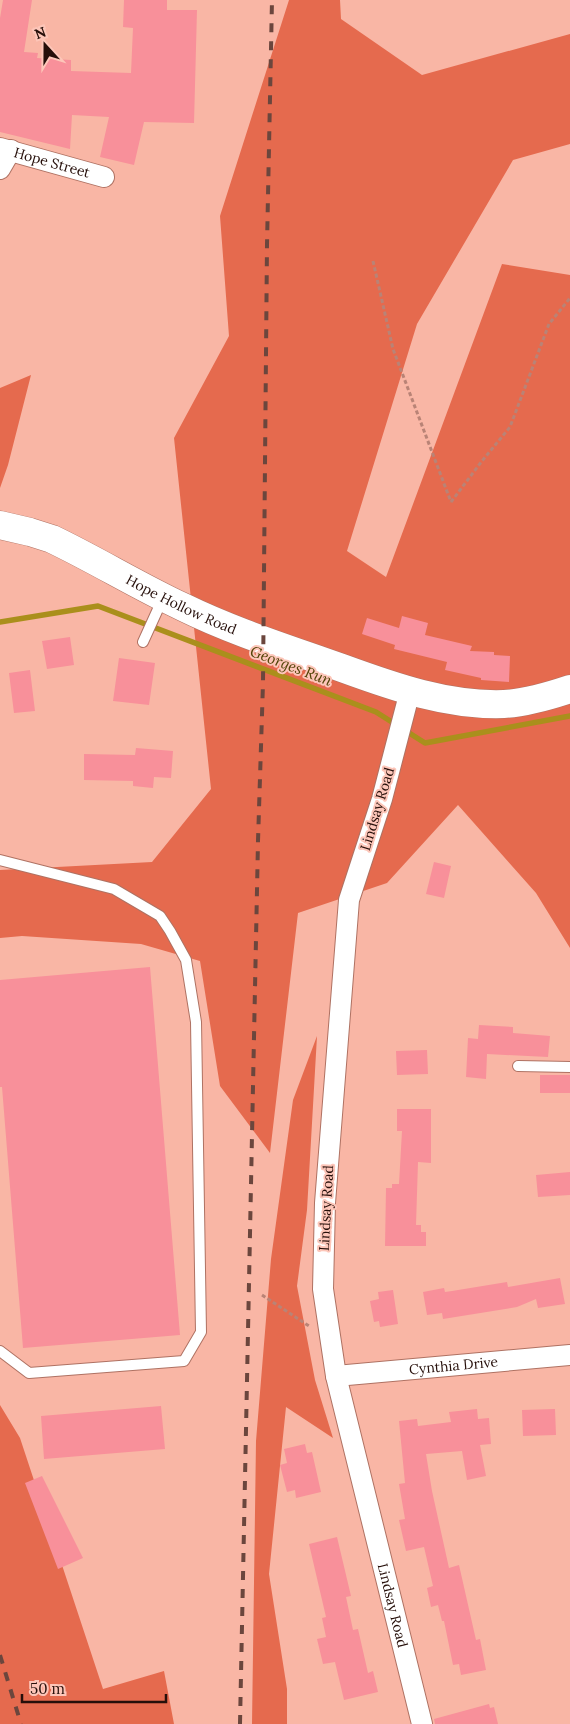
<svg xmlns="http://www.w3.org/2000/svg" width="570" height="1724" viewBox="0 0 570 1724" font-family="Lora,serif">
	<rect width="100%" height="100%" fill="#f9b6a5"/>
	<!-- forest -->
	<path fill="#e56a4e" d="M289 0H340L341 19 422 75 570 34V144L513 160 417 324 347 551 386 577 502 264 570 275V948L536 893 458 805 387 883 298 913 270 1153 220 1086 200 961 141 944 22 936 0 938V870L152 862 211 789 174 438 229 336 220 216Z
		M31 375 8 465 0 488V388Z
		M317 1036 307 1210 297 1286 315 1380 333 1438 286 1407 269 1574 287 1689V1724H252L256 1441 271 1259 293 1100Z
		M0 1405 20 1438 103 1689 164 1671 174 1724H0Z"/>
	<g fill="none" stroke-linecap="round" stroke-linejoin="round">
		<!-- stream -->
		<path stroke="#aa8f1c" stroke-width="5.5" d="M0 622 98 606 376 712 425 743 570 716"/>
	</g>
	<!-- building -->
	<path fill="#f8909a" d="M3 0H32L24 52 38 53 37 58 71 60V71L131 73 133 28 123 27 124 0H167V10H197L194 123 144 122 134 165 100 157 109 117 72 115 70 149 0 132V18Z
		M402 616 428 623 425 635 472 646 470 651 494 652V655L510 656 509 682 481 680V678L445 670 447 662 394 649 395 645 362 634 367 618 399 628Z
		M70 637 74 665 47 669 42 641Z
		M119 658 155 663 149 705 113 701Z
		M30 670 35 711 14 713 9 673Z
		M136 748 173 751 171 778 154 777 153 788 133 786V781L84 780V754L135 755Z
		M434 862 451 866 444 898 426 894Z
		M150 967 180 1335 23 1348 2 1087H0V980Z
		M479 1025 513 1027V1033L550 1036 548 1057 487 1054 486 1079 466 1077 468 1038 478 1039Z
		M427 1050 428 1074 397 1075 396 1051Z
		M540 1075H570V1093H540Z
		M397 1109H431V1163L418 1162 416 1225H421V1232H426V1246H385L386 1188H392V1184H399L402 1131H397Z
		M570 1172V1195L538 1197 536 1175Z
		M560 1278 565 1304 538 1308 536 1299 517 1307 443 1319 442 1313 427 1315 423 1292 444 1288 445 1292 452 1291 507 1282 508 1287Z
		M393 1290 398 1324 380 1327 379 1321 374 1322 370 1301 379 1299 378 1292Z
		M161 1406 165 1449 44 1459 41 1416Z
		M477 1409 478 1419 489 1418 491 1444 480 1445 486 1476 467 1480 462 1451 426 1454 432 1491 449 1568 459 1565 476 1640 480 1639 486 1670 461 1675 459 1664 453 1665 444 1621H442L438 1605 431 1607 427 1588 433 1586 424 1547 406 1551 399 1520 405 1519 399 1484 405 1483 399 1421 417 1419 418 1426 451 1422 449 1412Z
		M555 1409 556 1435 523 1436 522 1410Z
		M305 1444 307 1453 312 1452 321 1492 296 1498 295 1490 287 1492 280 1465 287 1463 284 1449Z
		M42 1476 83 1558 58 1569 25 1483Z
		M337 1537 351 1596 346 1597 353 1630 358 1629 368 1673 373 1671 378 1692 344 1700 335 1662 323 1664 317 1639 326 1637 322 1618 326 1617 309 1544Z
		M489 1704 490 1708 494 1707 498 1724H435L434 1719Z"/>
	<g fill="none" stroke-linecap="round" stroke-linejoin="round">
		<defs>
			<path id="service" d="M143 642 163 598
				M0 860 114 889 160 916 170 931 186 960 196 1022 201 1332 184 1361 29 1373 0 1351
				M518 1066 570 1067"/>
			<g id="minor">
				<path id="s1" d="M0 148 104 177"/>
				<path d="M0 169 11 150"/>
				<path id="s2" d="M410 691 382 799 349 900 325 1203 323 1289 336 1376 422 1724"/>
				<path id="s3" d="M336 1376 570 1355"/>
			</g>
			<g id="secondary">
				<path id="s4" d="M0 525 30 532 52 539C96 560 138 586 183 607 234 632 289 649 342 668 394 687 448 706 504 704 526 703 549 696 570 689"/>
			</g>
		</defs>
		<!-- service casing -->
		<use href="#service" stroke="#af7263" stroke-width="12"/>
		<!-- minor casing -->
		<use href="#minor" stroke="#af7263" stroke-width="22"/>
		<!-- secondary casing -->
		<use href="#secondary" stroke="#af7263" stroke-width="29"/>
		<!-- path -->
		<path stroke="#b98376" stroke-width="3" stroke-dasharray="4 2.5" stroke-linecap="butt" d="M373 261 393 349 451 502
			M451 502 482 461 510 427 549 324 570 298
			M262 1295 309 1326"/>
		<!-- service -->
		<use href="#service" stroke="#fff" stroke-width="10"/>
		<!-- minor -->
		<use href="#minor" stroke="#fff" stroke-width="20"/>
		<!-- secondary -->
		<use href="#secondary" stroke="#fff" stroke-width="28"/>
		<!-- rail -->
		<path stroke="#6b463d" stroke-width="4" stroke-dasharray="9 9" stroke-linecap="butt" d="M0 1655 21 1724
			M240 1724 258 841 263 683 267 245 272 0"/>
	</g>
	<g text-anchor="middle" stroke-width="4" stroke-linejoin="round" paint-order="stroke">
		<!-- street labels -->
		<g font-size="14" fill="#260f0a" stroke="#fdc6b9">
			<text dy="5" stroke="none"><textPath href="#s1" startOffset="54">Hope Street</textPath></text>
			<text dy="5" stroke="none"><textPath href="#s4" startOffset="199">Hope Hollow Road</textPath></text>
			<text transform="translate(377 809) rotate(-73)" y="5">Lindsay Road</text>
			<text transform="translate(326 1208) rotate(-87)" y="5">Lindsay Road</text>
			<text dy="5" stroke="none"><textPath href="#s3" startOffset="118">Cynthia Drive</textPath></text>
			<text dy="5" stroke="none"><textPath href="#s2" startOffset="932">Lindsay Road</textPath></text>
		</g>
		<!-- water labels -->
		<g font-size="15" font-style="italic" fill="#524307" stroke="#fdc6b9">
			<text transform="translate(291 666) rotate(21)" y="5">Georges Run</text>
		</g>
	</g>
	<!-- north arrow -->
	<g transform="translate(45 45) rotate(339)" stroke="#fdc6b9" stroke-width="4" paint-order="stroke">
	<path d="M0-4L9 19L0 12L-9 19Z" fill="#260f0a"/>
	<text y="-8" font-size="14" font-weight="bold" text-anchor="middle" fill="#260f0a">N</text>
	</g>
	<!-- scale -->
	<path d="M22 1694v8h144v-8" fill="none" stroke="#260f0a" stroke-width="2.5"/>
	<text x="30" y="1694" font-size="15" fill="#260f0a" stroke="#fdc6b9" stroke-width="4" paint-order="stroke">50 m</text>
</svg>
